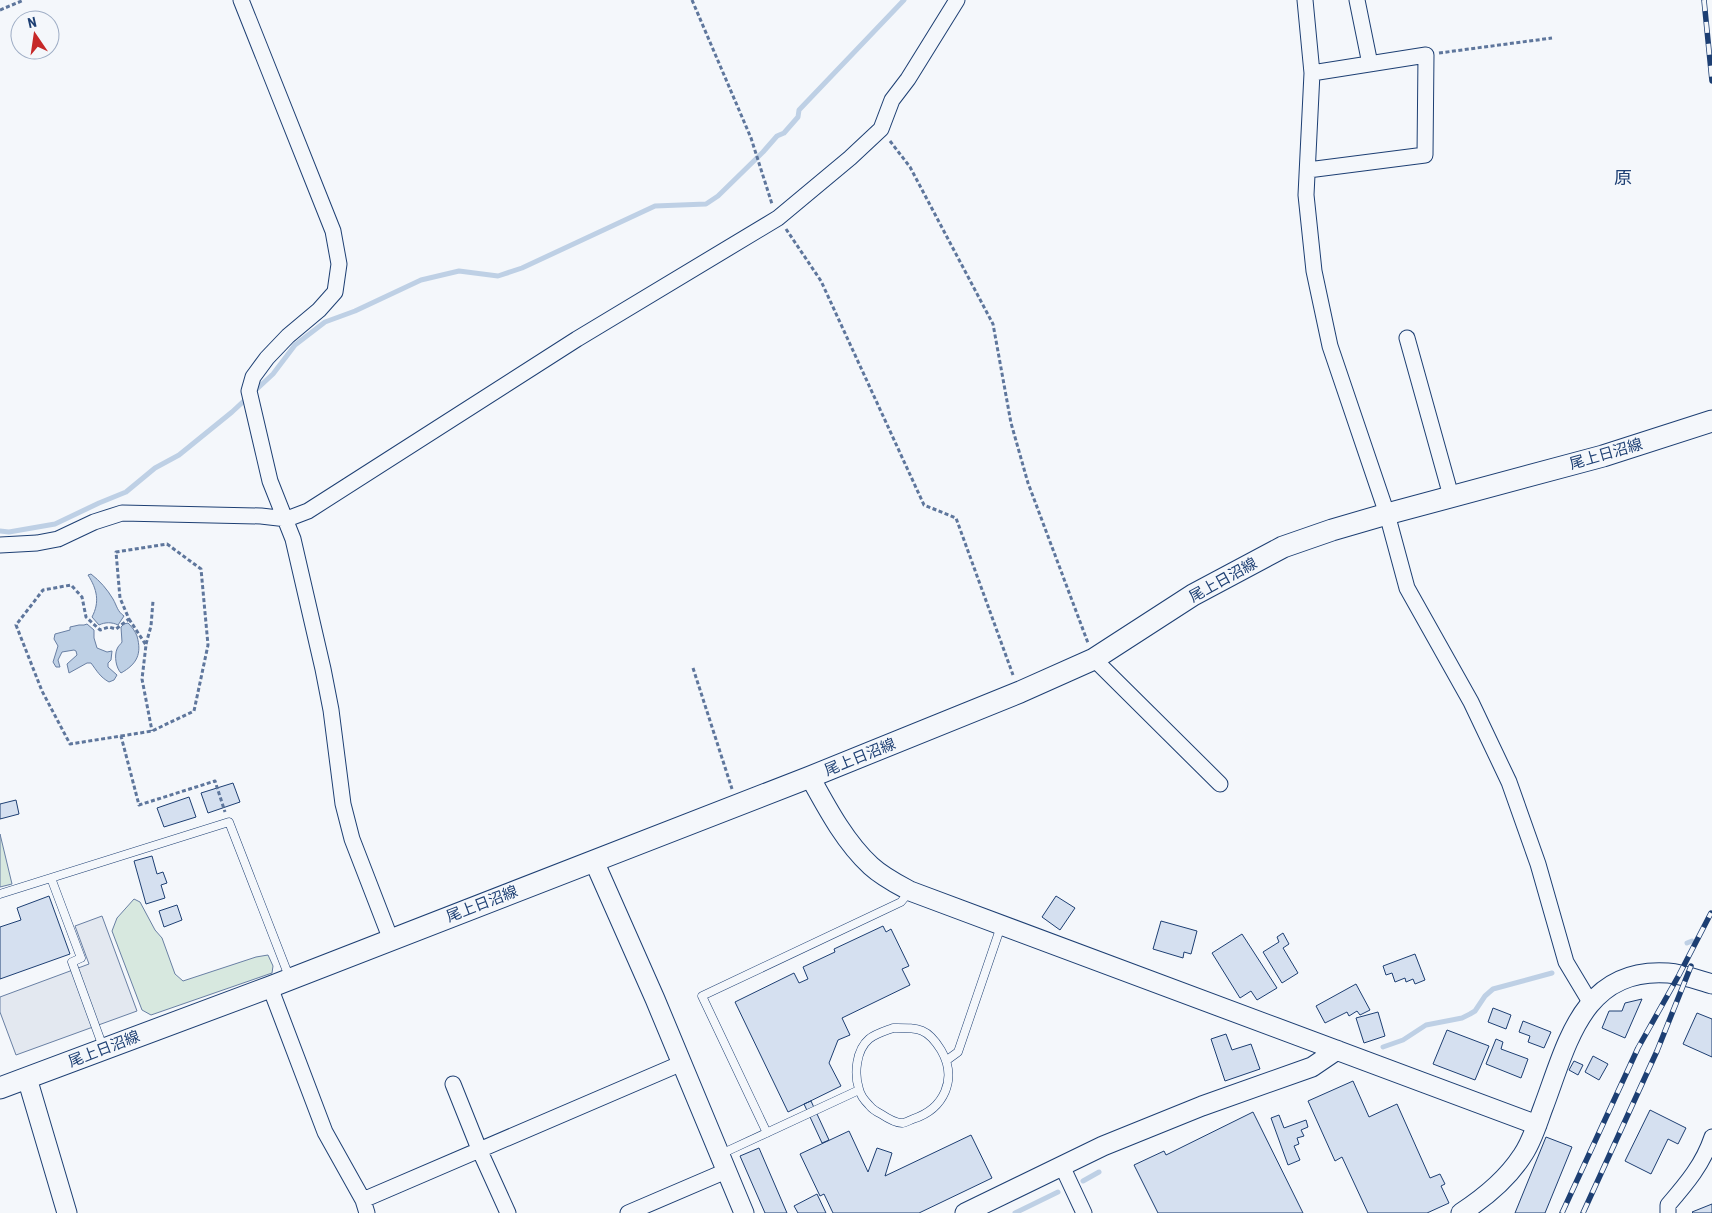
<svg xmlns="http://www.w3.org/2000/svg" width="1712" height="1213" viewBox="0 0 1712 1213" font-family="'Roboto Condensed','Noto Sans JP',sans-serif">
	<rect width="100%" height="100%" fill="#f4f7fb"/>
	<!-- green -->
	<path fill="#d7e8df" stroke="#687fa3" d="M0 834 12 884 0 887Z
		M134 899 140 902 155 930 162 938 175 974 183 981 256 957 268 955 273 966 272 973 151 1015 142 1010 112 931 117 918Z"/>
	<!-- parking -->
	<path fill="#e3e8f0" stroke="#687fa3" d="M102 916 137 1011 16 1055 0 1012V997L89 964 75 926Z"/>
	<!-- water -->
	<path fill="#bed0e5" stroke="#687fa3" d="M91 574C100 581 107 589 113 599 117 606 117 611 124 616L118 625C112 622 105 622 99 625L92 617C100 602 97 589 88 575Z
		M128 623C132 627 135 631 137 636 142 654 137 664 121 673 116 668 114 656 117 649 118 646 121 644 122 642L121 627 124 624Z
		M87 624 94 630V638L97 648 107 652 112 651 111 660 108 663V667L117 675 114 680 109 682C100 677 97 671 91 663H87L69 673 67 664 77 655 76 651 74 650 62 652 58 660 60 667H56L53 662 58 646 54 639 55 634 70 630V627L79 625H84Z"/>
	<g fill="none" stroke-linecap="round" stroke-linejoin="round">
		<!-- stream -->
		<path stroke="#bed0e5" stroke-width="5" d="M0 531 9 532 55 524 99 503 126 492 155 468 179 455 232 412 273 374 295 345 325 322 355 311 421 280 459 271 498 276 522 268 655 206 706 204 718 196 763 152 777 136 784 133 798 117 799 110 904 0
			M1687 943 1692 941
			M1383 1047 1403 1040 1426 1025 1462 1018 1470 1014 1475 1011 1485 996 1493 989 1552 973
			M1083 1181 1099 1172
			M1015 1213 1058 1192"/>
	</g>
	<!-- building -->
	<path fill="#d5e0f0" stroke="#1d3f73" d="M233 783 240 802 208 813 201 793Z
		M189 797 196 817 164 827 157 808Z
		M16 800 19 814 0 819V804Z
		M152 856 157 874 163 872 167 883 161 885 165 898 146 904 134 861Z
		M49 896 70 954 0 979V927L21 920 17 908Z
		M1056 896 1075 908 1060 930 1042 917Z
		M177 905 182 920 164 927 159 911Z
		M1161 921 1197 931 1191 954 1184 952 1183 958 1153 949Z
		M883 926 886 932 891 929 909 966 902 969 910 985 842 1018 850 1035 838 1040 829 1063 841 1086 788 1112 735 1002 794 973 799 983 808 979 803 967 835 952 834 949Z
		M1283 933 1289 944 1283 948 1298 973 1282 983 1263 952 1279 942 1277 937Z
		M1242 934 1277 988 1257 1000 1251 991 1240 998 1212 953Z
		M1415 954 1425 980 1415 984 1413 979 1406 982 1405 978 1395 982 1392 973 1386 975 1383 966Z
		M1356 984 1370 1010 1360 1015 1357 1011 1349 1016 1347 1012 1325 1023 1316 1006Z
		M1642 999 1625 1038 1602 1028 1609 1011H1622L1625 1003Z
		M1493 1008 1511 1015 1506 1029 1488 1022Z
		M1378 1012 1385 1036 1364 1043 1356 1018Z
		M1697 1013 1712 1019V1057L1683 1044Z
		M1523 1021 1551 1032 1544 1048 1528 1042 1530 1036 1519 1032Z
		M1447 1030 1489 1046 1475 1080 1433 1064Z
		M1226 1034 1232 1050 1251 1044 1260 1069 1225 1081 1211 1039Z
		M1496 1039 1503 1042 1501 1049 1528 1059 1521 1078 1486 1064Z
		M1593 1056 1608 1064 1599 1080 1585 1072Z
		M1574 1061 1583 1065 1578 1075 1569 1070Z
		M1353 1081 1369 1117 1397 1104 1430 1178 1440 1174 1445 1184 1441 1186 1449 1203 1427 1213H1368L1342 1157 1335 1161 1308 1101Z
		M811 1101 829 1140 822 1143 804 1104Z
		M1650 1110 1686 1128 1678 1144 1668 1139 1651 1174 1625 1161Z
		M1253 1112 1303 1213H1158L1134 1165 1164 1151 1166 1155Z
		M1279 1115 1284 1128 1306 1120 1308 1127 1301 1130 1304 1136 1297 1138 1299 1144 1294 1146 1300 1160 1288 1165 1271 1118Z
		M849 1131 868 1172 877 1148 892 1153 885 1176 971 1135 992 1178 919 1213H833L824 1194 820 1196 800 1154Z
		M1546 1137 1572 1147 1545 1213H1515Z
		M759 1148 787 1213H765L740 1156Z
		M817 1194 826 1213H798L794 1206Z
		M1712 1204V1213H1693L1692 1212Z"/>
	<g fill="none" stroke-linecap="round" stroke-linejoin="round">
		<defs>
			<path id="service" d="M51 878 81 958 72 962 103 1047
				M0 894 229 822 290 979
				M893 1028C918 1028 927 1027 941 1050 958 1079 944 1109 913 1119 910 1120 905 1123 902 1123 895 1123 887 1118 881 1114 877 1112 872 1109 869 1105 865 1101 860 1094 859 1089 854 1074 856 1050 869 1039 875 1034 885 1031 893 1028Z
				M947 1060 958 1052 1001 926
				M767 1133 702 996 901 902 910 891
				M721 1154 859 1090"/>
			<path id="minor" d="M241 0 333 231 339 264 335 292 319 310 288 336 267 358 253 377 249 391 270 481 293 539 323 669 331 710 343 804 352 839 391 940
				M1305 0 1312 73 1306 195 1314 271 1330 346 1387 514 1407 588 1471 702 1509 782 1538 864 1566 962 1590 1002
				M1357 0 1370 64
				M1308 170 1425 155 1426 55 1312 73
				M1407 338 1451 496
				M0 545 37 543 58 539 94 522 122 513 261 516 287 519 308 511 577 339 778 218 850 158 881 129 892 100 908 79 957 0
				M1094 659 1220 784
				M270 987 325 1132 363 1200 367 1213
				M453 1084 479 1149 508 1213
				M1062 1166 1084 1213
				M363 1200 682 1063
				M628 1213 726 1171
				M1668 1213V1205C1687 1183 1703 1164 1712 1137"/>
			<path id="tertiary" d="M810 777C827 808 845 842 871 866 883 877 897 884 910 891L1537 1125
				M594 861 655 999 744 1213
				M27 1078 67 1213
				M965 1213 1103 1146 1202 1106 1312 1067 1337 1050
				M1461 1213C1484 1198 1507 1179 1522 1156 1532 1142 1537 1124 1543 1108 1567 1045 1582 967 1668 973 1683 974 1698 980 1712 984"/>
			<path id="secondary" d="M0 1088 270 987 810 777 1020 692 1094 659 1193 595 1283 547 1332 530 1387 514 1603 456 1712 421"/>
		</defs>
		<!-- service casing -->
		<use href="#service" stroke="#1d3f73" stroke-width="9"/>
		<!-- minor casing -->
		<use href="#minor" stroke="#1d3f73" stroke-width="17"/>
		<!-- tertiary casing -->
		<use href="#tertiary" stroke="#1d3f73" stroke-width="21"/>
		<!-- secondary casing -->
		<use href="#secondary" stroke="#1d3f73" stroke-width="23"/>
		<!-- path -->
		<path stroke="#5e769c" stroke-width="3" stroke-dasharray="4 2.5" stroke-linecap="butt" d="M692 0 751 138 772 204
			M0 10 24 0
			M1439 53 1552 38
			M890 141 910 167 993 324 1011 423 1028 483 1088 643
			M786 229 821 281 924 505 956 518 1013 675
			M129 619 146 645 142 679 152 731
			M146 644 151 626 153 601
			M693 668 732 789
			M121 736 152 731 194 711 208 645 201 569 167 544 116 552 120 598 129 619 116 629 109 627 100 630 86 617 82 597 71 585 43 590 16 625 42 691 70 744 121 736 139 805 215 781 225 812"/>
		<!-- service -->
		<use href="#service" stroke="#f4f7fb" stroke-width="8"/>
		<!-- minor -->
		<use href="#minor" stroke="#f4f7fb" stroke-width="15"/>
		<!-- tertiary -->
		<use href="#tertiary" stroke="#f4f7fb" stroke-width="19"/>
		<!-- secondary -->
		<use href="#secondary" stroke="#f4f7fb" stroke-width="21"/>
		<defs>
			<path id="rail" d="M1704 0 1712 81
				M1562 1213 1638 1048 1679 975 1711 913
				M1583 1213 1657 1051 1691 966"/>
		</defs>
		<!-- rail casing -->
		<use href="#rail" stroke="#1d3f73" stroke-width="5.5"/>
		<!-- rail -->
		<use href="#rail" stroke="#f4f7fb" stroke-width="4" stroke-dasharray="11" stroke-linecap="butt"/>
	</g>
	<g text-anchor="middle" stroke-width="4" stroke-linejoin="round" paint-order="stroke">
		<!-- street labels -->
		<g font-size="15" fill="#1d3f73" stroke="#f4f7fb">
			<text transform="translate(1606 454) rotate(-16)" y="5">尾上日沼線</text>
			<text transform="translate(1223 580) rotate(-29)" y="5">尾上日沼線</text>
			<text transform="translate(860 757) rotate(-22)" y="5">尾上日沼線</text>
			<text transform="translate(482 904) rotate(-21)" y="5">尾上日沼線</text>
			<text transform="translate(104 1049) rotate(-21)" y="5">尾上日沼線</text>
		</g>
		<!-- quarter labels -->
		<g font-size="18" fill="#1d3f73" stroke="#f4f7fb">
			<text x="1623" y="184">原</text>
		</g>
	</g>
	<!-- north arrow -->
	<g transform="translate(35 35) rotate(347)"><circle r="24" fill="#f4f7fb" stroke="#9eadc5"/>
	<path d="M0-4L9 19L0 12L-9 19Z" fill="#c62828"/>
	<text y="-8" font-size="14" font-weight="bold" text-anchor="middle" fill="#1d3f73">N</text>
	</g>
</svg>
